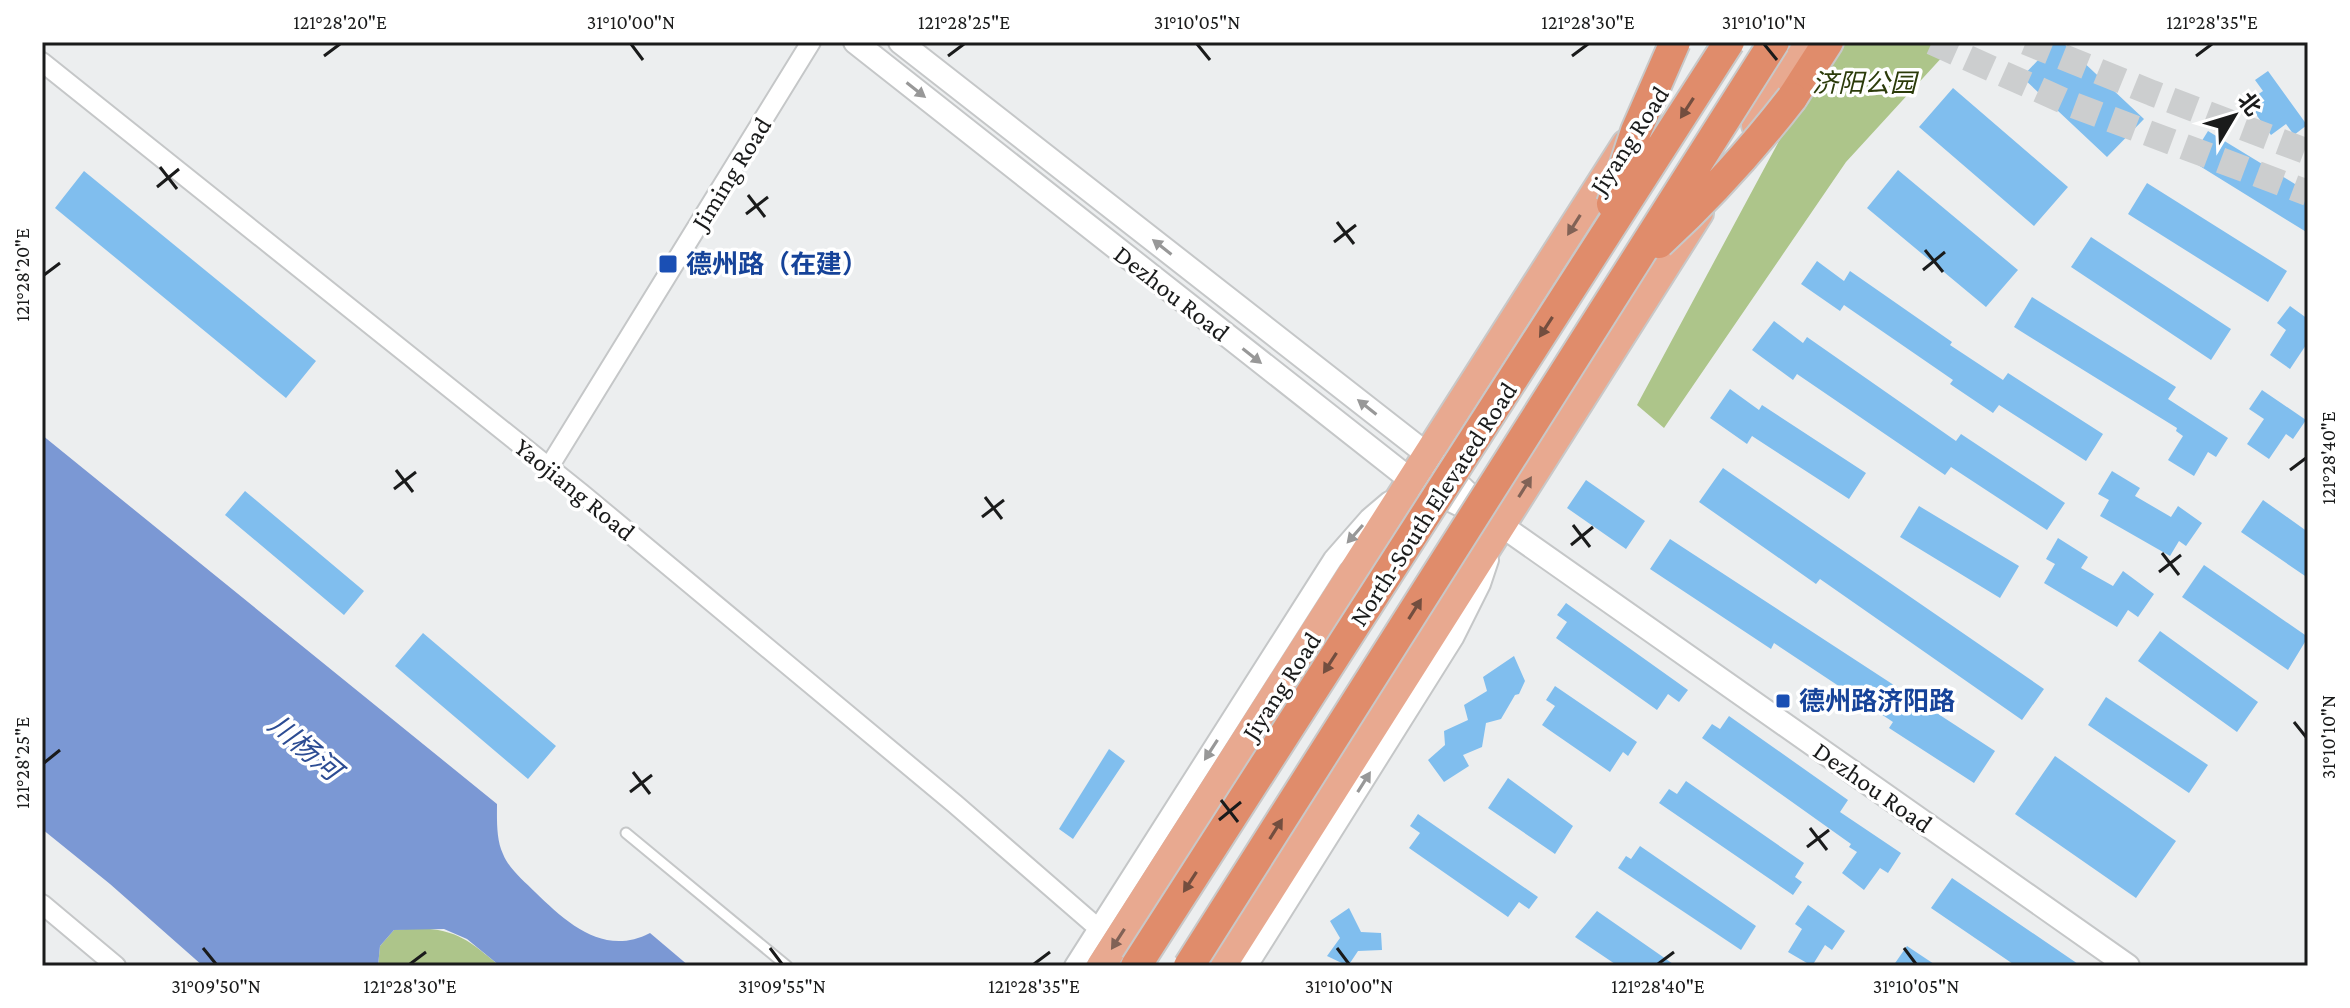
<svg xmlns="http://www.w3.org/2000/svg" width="2350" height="1008" viewBox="0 0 2350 1008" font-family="'Crimson Pro','Noto Sans SC',serif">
	<rect width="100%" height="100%" fill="#eceeef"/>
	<!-- green -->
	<path fill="#adc58a" d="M1843 42H1956L1846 162 1664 428 1637 405 1779 141Z
		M418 928C459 930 469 941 500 966H378L380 946 394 930Z"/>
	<!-- water -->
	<path fill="#7b98d4" d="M42 435 497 804C497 819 496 839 503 854 509 869 524 881 535 892 567 923 604 957 650 933L689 966H500L467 939 444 929 394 930 380 946 378 966H203L110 884 42 829Z"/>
	<!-- building -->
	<path fill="#80beee" d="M2055 42H2062L2144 119 2107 157 2022 77Z
		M2268 71 2307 125 2294 135 2286 124 2271 135 2247 102 2263 91 2255 80Z
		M1953 88 2068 187 2034 226 1919 127Z
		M2208 131 2308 192V233L2190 160Z
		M1898 170 2018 270 1986 307 1867 208Z
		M84 171 316 361 286 398 55 208Z
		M2147 183 2287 271 2268 302 2128 214Z
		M2091 237 2231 329 2211 360 2071 267Z
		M1817 261 1844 281 1850 271 1952 342 1950 345 2003 380 2008 373 2103 434 2086 461 1999 405 1993 413 1950 384 1953 380 1844 305 1840 311 1801 284Z
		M2032 297 2176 387 2168 399 2228 438 2216 457 2208 452 2194 476 2168 460 2183 436 2176 431 2177 428 2014 327Z
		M2290 306 2308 319V342L2290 369 2270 355 2286 330 2277 323Z
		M1774 321 1803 343 1807 337 1956 441 1961 434 2065 503 2047 530 1951 467 1945 475 1797 374 1793 380 1752 350Z
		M1730 389 1759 410 1762 405 1866 473 1849 499 1752 436 1747 444 1710 418Z
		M2262 390 2306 420 2293 439 2286 434 2269 459 2247 444 2264 419 2249 409Z
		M1723 468 2044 689 2022 720 1820 579 1816 584 1699 502Z
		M2112 471 2140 488 2135 496 2171 517 2178 506 2202 523 2186 546 2179 541 2170 556 2100 516 2109 500 2098 494Z
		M1586 480 1645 521 1626 549 1567 508Z
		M245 491 364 591 344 615 225 515Z
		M2263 500 2308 532V578L2241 532Z
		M1919 506 2019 566 2000 598 1900 537Z
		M2058 538 2088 557 2081 568 2113 586 2123 571 2154 594 2138 617 2128 610 2117 627 2044 583 2055 564 2046 559Z
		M1670 539 1995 751 1974 783 1889 728 1893 722 1774 643 1771 649 1650 569Z
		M2204 565 2308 637 2288 670 2182 597Z
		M1566 603 1688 690 1679 702 1668 694 1657 710 1556 638 1567 622 1557 615Z
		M2160 631 2258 702 2237 732 2138 661Z
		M423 633 556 746 528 779 395 666Z
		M1514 656 1525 681 1519 694 1515 695 1501 719 1486 723 1482 747 1463 755 1469 766 1444 782 1428 760 1445 745 1444 731 1468 720 1464 705 1487 691 1483 677Z
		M1555 686 1637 742 1628 756 1623 752 1610 772 1542 725 1555 706 1546 700Z
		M2106 697 2208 765 2189 793 2088 725Z
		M1729 716 1848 800 1840 812 1901 853 1888 873 1880 868 1864 890 1842 873 1857 852 1849 847 1851 844 1702 738 1712 724 1720 729Z
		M1109 749 1125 761 1073 839 1059 829Z
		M2055 756 2176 841 2136 898 2015 814Z
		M1508 778 1573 826 1555 854 1488 808Z
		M1686 781 1804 863 1795 877 1802 882 1793 895 1659 803 1669 789 1677 794Z
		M1418 814 1538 897 1529 909 1519 902 1508 917 1409 848 1420 833 1410 826Z
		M1640 846 1756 926 1741 950 1618 868 1626 856 1631 859Z
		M1952 878 2081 966H2016L1931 908Z
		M1808 905 1845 931 1832 950 1825 945 1812 966 1788 952 1802 929 1795 924Z
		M1349 908 1361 932 1381 933 1382 950 1358 951 1348 966 1327 956 1340 938 1330 921Z
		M1597 911 1676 966H1618L1575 937Z
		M1907 946 1937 966H1893Z"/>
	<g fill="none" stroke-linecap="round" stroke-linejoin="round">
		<!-- secondary-tunnel -->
		<path stroke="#cccecf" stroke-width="26" stroke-dasharray="26 13" stroke-linecap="butt" d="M1932 42 2073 105 2308 193
			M2026 42 2152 93 2308 152"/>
		<defs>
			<path id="service" d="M626 833 787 966"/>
			<path id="minor" d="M42 62 581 493 955 804 1098 928
				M549 467 811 42
				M42 904 116 966
				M1074 966 1333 559 1369 518 1389 501
				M1248 966 1454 638 1481 584 1489 560"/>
			<path id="tertiary" d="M855 42 1412 481 1501 525 2128 966
				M900 42 1428 455 1486 511"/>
			<path id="primary" d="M1756 125 1810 42
				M1101 966 1626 144
				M1222 966 1699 213"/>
			<path id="trunk" d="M1792 98 1828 42"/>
		</defs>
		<!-- service casing -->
		<use href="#service" stroke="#c5c7c8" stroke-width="13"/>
		<!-- minor casing -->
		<use href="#minor" stroke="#c5c7c8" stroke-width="22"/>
		<!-- tertiary casing -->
		<use href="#tertiary" stroke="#c5c7c8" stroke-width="26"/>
		<!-- primary casing -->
		<use href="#primary" stroke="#c8c8c8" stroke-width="32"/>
		<!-- trunk casing -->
		<use href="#trunk" stroke="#c8c8c8" stroke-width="34"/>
		<!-- service -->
		<use href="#service" stroke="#fff" stroke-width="9"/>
		<!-- minor -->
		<use href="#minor" stroke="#fff" stroke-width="18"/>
		<!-- tertiary -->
		<use href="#tertiary" stroke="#fff" stroke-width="22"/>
		<!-- primary -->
		<use href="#primary" stroke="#e8a990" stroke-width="28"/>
		<!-- trunk -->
		<use href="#trunk" stroke="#e08c6b" stroke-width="30"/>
		<defs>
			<path id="trunk-bridge" d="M1612 204 1636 131 1675 42
				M1659 243C1708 198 1751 151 1792 98
				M1136 966 1729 42
				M1189 966 1774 42"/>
		</defs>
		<!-- trunk-bridge casing -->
		<use href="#trunk-bridge" stroke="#c8c8c8" stroke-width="34" stroke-linecap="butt"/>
		<!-- trunk-bridge -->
		<use href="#trunk-bridge" stroke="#e08c6b" stroke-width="30"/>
	</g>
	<!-- one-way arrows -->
	<defs><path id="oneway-solid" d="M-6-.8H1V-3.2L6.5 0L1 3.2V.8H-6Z" transform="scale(2)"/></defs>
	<g fill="#989898">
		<use href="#oneway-solid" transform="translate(916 90) rotate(38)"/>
		<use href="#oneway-solid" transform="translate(1162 247) rotate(-142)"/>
		<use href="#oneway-solid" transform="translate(1252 356) rotate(38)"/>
		<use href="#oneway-solid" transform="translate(1367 407) rotate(-142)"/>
		<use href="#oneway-solid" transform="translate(1355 534) rotate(131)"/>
		<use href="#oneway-solid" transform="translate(1211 750) rotate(123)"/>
		<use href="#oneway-solid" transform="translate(1364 782) rotate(-58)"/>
	</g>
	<g fill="#734e3f">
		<use href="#oneway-solid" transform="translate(1687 108) rotate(123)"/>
		<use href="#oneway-solid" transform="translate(1546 327) rotate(123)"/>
		<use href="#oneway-solid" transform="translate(1415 609) rotate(-58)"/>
		<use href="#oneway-solid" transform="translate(1330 663) rotate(123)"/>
		<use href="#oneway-solid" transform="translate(1276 829) rotate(-58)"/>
		<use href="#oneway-solid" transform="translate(1190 882) rotate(123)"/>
	</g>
	<g fill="#816256">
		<use href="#oneway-solid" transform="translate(1574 225) rotate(122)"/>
		<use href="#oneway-solid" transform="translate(1525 487) rotate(-58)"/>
		<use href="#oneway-solid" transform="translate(1118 939) rotate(123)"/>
	</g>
	<!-- ticks -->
	<path fill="none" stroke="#1a1b1b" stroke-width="3" d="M631 44 643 60M1197 44 1210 60M1764 44 1777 60M324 56 340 44M948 56 964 44M1572 56 1588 44M2196 56 2212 44M160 167 177 189M157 187 179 169M748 195 765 217M746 214 768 197M1337 222 1354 244M1334 242 1356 225M1925 250 1943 272M1923 270 1945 252M44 275 60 263M396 470 413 492M2290 470 2306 458M394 489 416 472M985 497 1002 519M982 517 1004 500M1573 525 1590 547M1571 545 1593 527M2162 553 2179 575M2159 572 2181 555M2294 722 2306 737M44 763 60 750M633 772 650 794M630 792 652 775M1221 800 1238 822M1219 820 1241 802M1810 828 1827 850M1807 847 1829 830M203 948 216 964M770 948 782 964M1337 948 1349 964M1904 948 1916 964M410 964 426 952M1034 964 1050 952M1658 964 1674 952"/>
	<!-- markers -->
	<g fill="#1a4fb4" stroke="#fff" stroke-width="3">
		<rect x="658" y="254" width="20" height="20" rx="4"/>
		<rect x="1775" y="693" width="16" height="16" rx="4"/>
	</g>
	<g text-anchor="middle" stroke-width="7" stroke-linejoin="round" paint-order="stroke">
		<!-- park labels -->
		<g font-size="26" font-style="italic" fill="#2b3b0a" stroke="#fff">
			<text x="1864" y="92">济阳公园</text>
		</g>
		<!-- street labels -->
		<g font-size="26" fill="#1a1b1b" stroke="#fff">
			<text transform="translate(1629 140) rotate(-57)" y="9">Jiyang Road</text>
			<text transform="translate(731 173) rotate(-58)" y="9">Jiming Road</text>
			<text transform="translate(1172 293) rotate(38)" y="9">Dezhou Road</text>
			<text transform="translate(575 489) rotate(39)" y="9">Yaojiang Road</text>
			<text transform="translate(1433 504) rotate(-57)" y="9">North-South Elevated Road</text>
			<text transform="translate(1281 686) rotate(-57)" y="9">Jiyang Road</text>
			<text transform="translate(1873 787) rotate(35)" y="9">Dezhou Road</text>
		</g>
		<!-- transit labels -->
		<g font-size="26" font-weight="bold" fill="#164399" stroke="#fff" text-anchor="start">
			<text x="686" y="273">德州路（在建）</text>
			<text x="1799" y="710">德州路济阳路</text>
		</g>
		<!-- water labels -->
		<g font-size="28" font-style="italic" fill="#2c4c93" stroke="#fff">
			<text transform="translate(305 747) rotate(40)" y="10">川杨河</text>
		</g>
	</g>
	<!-- border -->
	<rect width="2350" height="1008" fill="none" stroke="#ffffff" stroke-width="88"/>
	<!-- north arrow -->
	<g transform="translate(2234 116) rotate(52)" stroke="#ffffff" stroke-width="6" paint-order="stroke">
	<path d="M0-6L14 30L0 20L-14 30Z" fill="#1a1b1b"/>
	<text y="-12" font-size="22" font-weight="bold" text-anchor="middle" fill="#1a1b1b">北</text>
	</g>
	<rect x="44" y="44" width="2262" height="920" fill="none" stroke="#1a1b1b" stroke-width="3"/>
	<g font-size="20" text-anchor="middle" fill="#1a1b1b">
		<text x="340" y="29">121°28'20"E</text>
		<text x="631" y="29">31°10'00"N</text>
		<text x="964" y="29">121°28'25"E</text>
		<text x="1197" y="29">31°10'05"N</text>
		<text x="1588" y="29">121°28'30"E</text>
		<text x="1764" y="29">31°10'10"N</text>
		<text x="2212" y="29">121°28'35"E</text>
		<text transform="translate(22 275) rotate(-90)" y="7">121°28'20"E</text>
		<text transform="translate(2328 458) rotate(-90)" y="7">121°28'40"E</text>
		<text transform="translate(2328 737) rotate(-90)" y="7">31°10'10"N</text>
		<text transform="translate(22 763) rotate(-90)" y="7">121°28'25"E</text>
		<text x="216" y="993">31°09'50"N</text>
		<text x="410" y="993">121°28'30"E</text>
		<text x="782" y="993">31°09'55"N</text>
		<text x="1034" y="993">121°28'35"E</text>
		<text x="1349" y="993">31°10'00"N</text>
		<text x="1658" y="993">121°28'40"E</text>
		<text x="1916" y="993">31°10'05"N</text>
	</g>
</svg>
